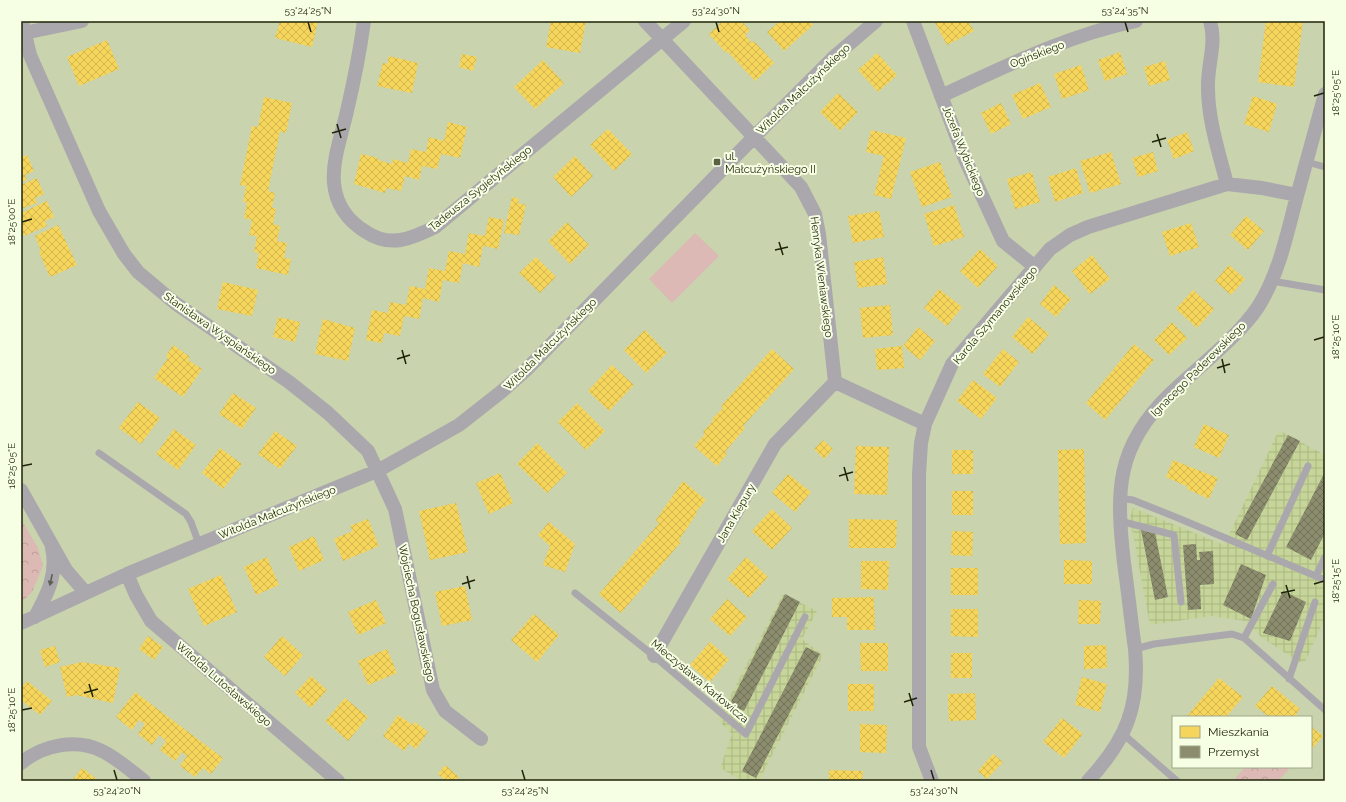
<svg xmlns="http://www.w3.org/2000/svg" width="1346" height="802" viewBox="0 0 1346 802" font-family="Raleway,sans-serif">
	<defs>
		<pattern id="industrial-grid" width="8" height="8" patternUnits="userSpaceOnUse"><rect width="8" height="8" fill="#c6d59a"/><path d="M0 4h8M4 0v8" fill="none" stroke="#aab783"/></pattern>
		<pattern id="forest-crowns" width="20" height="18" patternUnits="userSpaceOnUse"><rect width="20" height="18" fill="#dcb9b4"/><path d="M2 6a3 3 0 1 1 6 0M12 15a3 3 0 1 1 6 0" fill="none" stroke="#bc9f99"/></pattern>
		<pattern id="homes-cross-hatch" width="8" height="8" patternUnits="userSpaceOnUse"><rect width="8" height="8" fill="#f6d55c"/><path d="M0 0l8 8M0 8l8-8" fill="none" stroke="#d2b74f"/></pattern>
		<pattern id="industry-cross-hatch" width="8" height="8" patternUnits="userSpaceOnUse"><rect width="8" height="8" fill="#8c8c6e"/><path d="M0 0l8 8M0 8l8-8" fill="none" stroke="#727259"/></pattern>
	</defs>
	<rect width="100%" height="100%" fill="#c9d3ad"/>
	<!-- industrial -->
	<path fill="url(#industrial-grid)" d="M1279 430 1325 455V617L1305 662H1299L1261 637 1246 621 1211 616 1150 625 1130 518 1133 508 1224 545Z
		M783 594 817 611 802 639 823 655 759 781H742L720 768 732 734 718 720Z"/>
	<!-- green -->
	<path fill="#dcb9b4" d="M695 233 719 256 672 303 649 279Z"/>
	<!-- forest -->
	<path fill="url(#forest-crowns)" d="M21 519 38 548 43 566 32 592 21 603Z
		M1245 767H1286L1289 769 1278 781H1233Z"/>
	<!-- homes -->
	<path fill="url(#homes-cross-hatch)" d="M280 21H318L312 47 275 38Z
		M551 21H586L580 53 546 47Z
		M723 21H741L750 30 745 35 752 43 754 41 774 63 755 81 727 51 726 53 709 34Z
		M780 21H810L813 25 784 51 767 32Z
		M938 21H968L974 31 947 45 935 23Z
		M1266 21H1303L1294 87 1258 82Z
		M107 40 119 69 79 86 67 57Z
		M1120 52 1127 74 1105 81 1098 60Z
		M877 53 897 75 878 92 858 70Z
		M462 54 477 57 473 71 459 67Z
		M389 56 418 63 412 93 377 86 383 63 387 64Z
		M543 60 564 83 535 109 514 87Z
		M1165 61 1170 80 1149 86 1144 67Z
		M1081 65 1089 90 1062 99 1054 74Z
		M1040 83 1051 107 1023 119 1012 95Z
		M838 93 858 112 840 131 820 112Z
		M1253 96 1277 104 1269 132 1244 124Z
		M264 97 292 103 286 133 280 131 268 191 275 193 272 208H276L273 224 280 226 277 241 287 243 284 258 291 259 288 275 256 268 259 253 254 252 257 236 249 235 252 220 244 218 247 202H243L246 186 240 185 252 126 258 127Z
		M1001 103 1011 124 991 134 981 113Z
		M448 122 467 127 460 158 441 154 437 169 422 166 419 180 405 176 401 191 386 188 385 193 354 184 361 154 378 158V160L392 164 393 159 408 163 411 149 426 152 429 137 444 141Z
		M608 129 632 154 614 171 590 145Z
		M871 130 906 138 891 199 874 195 884 156 866 152Z
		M1187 132 1194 151 1174 159 1167 140Z
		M1111 152 1121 184 1090 193 1080 161Z
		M1153 152 1158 171 1138 177 1132 158Z
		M27 155 34 171 25 175 27 180 21 182V157Z
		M575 156 593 176 571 197 553 177Z
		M940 162 952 197 922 207 910 172Z
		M1076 168 1083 193 1055 202 1048 177Z
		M1032 172 1040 202 1015 209 1007 179Z
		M37 178 44 194 35 198 37 203 21 209V185Z
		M512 197 519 199 518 203 526 205 519 235 504 233Z
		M47 201 54 217 45 221 47 226 24 236 21 229V213Z
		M954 205 964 237 934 246 924 214Z
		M879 211 884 237 853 243 848 216Z
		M1246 216 1264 231 1248 250 1230 235Z
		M489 217 504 220 498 249 483 246 479 267 463 263 459 283 443 280 439 302 423 298 419 319 404 316 400 336 384 333 382 343 366 340 372 310 388 313 390 302 406 305 410 286 425 289 429 268 445 271 449 251 465 254 469 233 485 236Z
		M567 222 589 245 570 264 548 241Z
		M1191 223 1199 247 1170 256 1162 232Z
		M58 225 77 265 50 277 39 252 41 251 35 236Z
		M980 249 998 266 978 288 960 271Z
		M1092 255 1110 279 1090 294 1072 271Z
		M536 257 556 277 540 293 519 273Z
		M883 257 887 284 858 288 854 262Z
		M1229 265 1245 279 1231 295 1215 281Z
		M223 282 258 290 252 316 217 309Z
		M1054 285 1071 299 1056 317 1040 304Z
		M939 289 962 307 947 326 924 308Z
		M1193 290 1214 309 1197 328 1176 309Z
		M890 305 893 335 863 338 860 308Z
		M278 317 300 322 295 342 273 337Z
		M1028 317 1049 334 1033 354 1012 337Z
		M323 319 355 328 348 361 315 354Z
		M1172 322 1187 338 1169 355 1154 340Z
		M918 327 935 341 920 360 903 346Z
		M645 330 667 353 646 373 624 350Z
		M1134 344 1154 360 1105 420 1086 403Z
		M173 345 190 357 188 360 202 369 183 397 154 378 168 358 166 356Z
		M902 346 904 368 877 370 875 349Z
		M772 349 794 369 743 426 745 428 725 452 727 454 717 466 694 446 705 434 703 432 713 421 712 419 723 408 721 406Z
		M1003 349 1019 362 1000 387 983 374Z
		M612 365 634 385 609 411 588 391Z
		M973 380 997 398 981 419 957 401Z
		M233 393 256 408 242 429 219 414Z
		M138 402 160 418 141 444 119 428Z
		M577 403 605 431 586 450 558 422Z
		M1204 424 1229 435 1219 458 1194 447Z
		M174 429 196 445 178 470 156 454Z
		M275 431 297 446 280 469 258 454Z
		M823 440 833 449 824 459 814 449Z
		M537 443 567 473 547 493 517 464Z
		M856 446 889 447 887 495 854 494Z
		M220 448 242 464 223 489 202 473Z
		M1084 449 1086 543 1060 544 1058 450Z
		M952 450H973V474H952Z
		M1173 460 1218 478 1209 499 1187 489 1188 487 1166 477Z
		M500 473 513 503 489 514 476 483Z
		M788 474 811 492 795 512 772 493Z
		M683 481 706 500 696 512 697 513 679 540 681 542 621 613 599 594 659 523 656 520Z
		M952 491H973V515H952Z
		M456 503 468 552 430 560 419 511Z
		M772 509 792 528 772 550 752 531Z
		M368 519 379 546 343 561 334 539 353 531 350 526Z
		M849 519 897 520 896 548H849Z
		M549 522 575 544 565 572 543 565 550 546 538 535Z
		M952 531 973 532 972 556 951 555Z
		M314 536 324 560 299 571 289 547Z
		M267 557 279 585 256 595 244 567Z
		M746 557 768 577 749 598 727 579Z
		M1064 560 1092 561V584H1064Z
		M861 561H889L888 590 861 589Z
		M951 568H978V595H951Z
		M221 575 237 612 204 626 188 589Z
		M465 586 472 620 442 626 435 592Z
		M874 597 875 630H847V617H832V598Z
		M727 599 747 617 730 636 710 619Z
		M376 600 386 623 358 635 348 612Z
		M1079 600 1101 601 1100 624H1078Z
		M951 609H978V637L951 636Z
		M534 614 559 635 537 662 511 640Z
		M148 636 163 647 154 660 139 649Z
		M282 636 303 655 285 676 264 657Z
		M710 642 729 659 710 682 690 665Z
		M860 643H888V671H861Z
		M1106 645 1107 668 1084 669V646Z
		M55 646 60 662 45 667 40 650Z
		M387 649 397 673 368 685 358 661Z
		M951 653H972V678H951Z
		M82 662 120 668 113 703 76 695 67 697 60 667Z
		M311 676 327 690 311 708 295 693Z
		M1082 677 1107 684 1100 712 1075 705Z
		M1219 678 1243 697 1226 717H1186Z
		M27 681 52 701 40 715 21 700V688Z
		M848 684H874V711H848Z
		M1272 686 1300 709 1296 714 1300 717H1269L1255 706Z
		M135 692 223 758 211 774 203 768 195 777 180 766 187 756 182 752 175 761 160 750 166 741 159 735 152 745 138 734 145 724 139 720 132 730 116 717Z
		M975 693 976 720 949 721 948 694Z
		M345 698 368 717 348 741 325 721Z
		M398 715 413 725 415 722 428 732 416 749 409 744 404 751 383 736Z
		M1062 718 1083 734 1064 758 1043 742Z
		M860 724 887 725 886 753 860 752Z
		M1311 726 1323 736 1311 750Z
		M993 754 1003 762 987 779 978 771Z
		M445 765 459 777 455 781H446L438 774Z
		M82 768 99 781H72Z
		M829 770 863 771 862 781H829Z"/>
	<!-- industry -->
	<path fill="url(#industry-cross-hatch)" d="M1288 435 1300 441 1247 540 1235 534Z
		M1325 472V533L1311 560 1286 547Z
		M1154 528 1168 597 1155 600 1141 530Z
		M1196 544 1197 560H1200L1199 552 1213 551 1214 584 1200 585 1201 609 1188 610 1183 545Z
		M1241 564 1266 575 1251 619 1223 605Z
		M1283 591 1306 602 1290 641 1263 633Z
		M785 594 800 602 744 711 730 704Z
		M806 647 820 654 756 778 742 771Z"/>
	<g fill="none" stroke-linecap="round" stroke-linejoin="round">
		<!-- lane -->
		<path stroke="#aaa8ad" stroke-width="7" d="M1307 162 1325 167
			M1272 281 1325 290
			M99 453 186 514 191 522 199 544
			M1119 498 1133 500 1178 518 1325 580
			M1120 521 1174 535 1181 602
			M1267 556 1308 466
			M1316 576 1325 557
			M575 593 654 656 746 734 805 617
			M1244 638 1273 584
			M1135 649 1154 644 1232 634 1244 638 1325 710
			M1289 679 1315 602
			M1123 734 1177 781"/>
		<!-- street -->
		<path stroke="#aaa8ad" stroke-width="14" d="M22 21 30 55 99 211 124 254 138 272 175 303 289 382 328 413 368 451 395 509 433 690 445 711 481 739
			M364 21C360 51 354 81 347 111 342 134 332 160 334 183 336 205 348 221 366 232 390 248 411 239 435 227L684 21
			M645 21 801 187 815 214 819 234 835 382
			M913 21 965 159 1003 241 1035 267
			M1210 21C1217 44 1207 65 1208 88 1208 120 1219 153 1227 184
			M24 33 82 21
			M941 96C1004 67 1068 35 1136 21
			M835 382 925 424
			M21 490 66 570 85 592
			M127 574 136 595 151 621 338 781
			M35 617C47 595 58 574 52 548
			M21 623 127 574 379 470 459 425 501 392 526 370 755 136 835 56 876 21
			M654 656 775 444 835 382
			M21 763C43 745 76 738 102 751 117 758 131 771 144 781
			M932 781 919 747V474L921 443 925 424 952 364 1050 249 1070 235 1088 227 1227 184 1262 188 1297 195
			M1088 781C1127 739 1140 706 1135 649 1131 620 1128 591 1124 563 1116 492 1115 447 1170 394 1196 369 1238 337 1258 307 1279 274 1287 234 1297 196 1306 162 1316 128 1325 94"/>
	</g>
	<!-- one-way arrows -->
	<defs><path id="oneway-solid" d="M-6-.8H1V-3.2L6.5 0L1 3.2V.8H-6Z"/></defs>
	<use fill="#5d5f53" href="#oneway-solid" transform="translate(51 580) rotate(102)"/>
	<!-- ticks -->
	<path fill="none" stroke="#1e2409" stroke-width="1.5" d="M308 22 311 32M716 22 719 32M1125 22 1128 32M1314 96 1324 93M337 124 341 138M332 133 346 129M1157 134 1161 147M1152 142 1166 138M22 222 32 219M779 242 783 255M775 250 788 247M1314 340 1324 337M402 350 406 364M397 359 410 355M1222 359 1225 373M1217 368 1230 364M22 466 32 464M844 467 848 481M839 476 853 472M467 576 470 589M462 584 475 580M1314 584 1324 581M1286 585 1290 598M1281 593 1295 590M89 684 93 697M84 693 98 689M909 693 913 706M904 702 917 698M22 710 32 708M114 770 117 780M522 770 525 780M931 770 934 780"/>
	<!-- markers -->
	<rect fill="#5a6142" stroke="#f6fee3" stroke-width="1.5" x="713" y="158" width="8" height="8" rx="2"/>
	<g text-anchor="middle" stroke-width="4" stroke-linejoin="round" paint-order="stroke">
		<!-- street labels -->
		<g font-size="11" fill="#1e2409" stroke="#f6fee3">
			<text transform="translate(1037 54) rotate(-21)" y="4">Ogińskiego</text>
			<text transform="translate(803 89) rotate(-44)" y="4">Witolda Małcużyńskiego</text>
			<text transform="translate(964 151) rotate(68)" y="4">Józefa Wybickiego</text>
			<text transform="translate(480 188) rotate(-39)" y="4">Tadeusza Sygietyńskiego</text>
			<text transform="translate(822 277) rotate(83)" y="4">Henryka Wieniawskiego</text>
			<text transform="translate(995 315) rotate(-50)" y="4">Karola Szymanowskiego</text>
			<text transform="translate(220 333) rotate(35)" y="4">Stanisława Wyspiańskiego</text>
			<text transform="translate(550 344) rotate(-45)" y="4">Witolda Małcużyńskiego</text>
			<text transform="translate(1198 369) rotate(-45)" y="4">Ignacego Paderewskiego</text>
			<text transform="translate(277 512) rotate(-22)" y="4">Witolda Małcużyńskiego</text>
			<text transform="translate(736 513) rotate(-60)" y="4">Jana Kiepury</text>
			<text transform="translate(417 613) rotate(78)" y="4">Wojciecha Bogusławskiego</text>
			<text transform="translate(700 681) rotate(40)" y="4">Mieczysława Karłowicza</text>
			<text transform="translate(224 684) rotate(41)" y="4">Witolda Lutosławskiego</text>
		</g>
		<!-- poi labels -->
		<g font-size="11" fill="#1e2409" stroke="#f6fee3" text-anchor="start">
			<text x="725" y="160">ul.<tspan x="725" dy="13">Małcużyńskiego II</tspan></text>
		</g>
	</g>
	<!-- border -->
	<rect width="1346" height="802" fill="none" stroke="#f6fee3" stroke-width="44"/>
	<!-- legend -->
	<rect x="1172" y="716" width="140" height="52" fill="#f6fee3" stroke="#a0a78c"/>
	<rect x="1180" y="726" width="20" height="12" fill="#f6d55c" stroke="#a0a78c"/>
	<text x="1208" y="736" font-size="12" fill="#1e2409">Mieszkania</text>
	<rect x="1180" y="746" width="20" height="12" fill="#8c8c6e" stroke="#a0a78c"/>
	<text x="1208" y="756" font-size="12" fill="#1e2409">Przemysł</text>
	<rect x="22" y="22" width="1302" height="758" fill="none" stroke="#1e2409" stroke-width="1.5"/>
	<g font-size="10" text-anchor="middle" fill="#1e2409">
		<text x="308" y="14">53°24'25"N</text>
		<text x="716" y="14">53°24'30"N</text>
		<text x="1125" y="14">53°24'35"N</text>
		<text transform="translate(1335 93) rotate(-90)" y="4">18°25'05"E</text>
		<text transform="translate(11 222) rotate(-90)" y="4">18°25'00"E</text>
		<text transform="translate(1335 337) rotate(-90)" y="4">18°25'10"E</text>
		<text transform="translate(11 466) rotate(-90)" y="4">18°25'05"E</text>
		<text transform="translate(1335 581) rotate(-90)" y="4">18°25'15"E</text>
		<text transform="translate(11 710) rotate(-90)" y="4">18°25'10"E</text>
		<text x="117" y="794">53°24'20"N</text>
		<text x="525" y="794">53°24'25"N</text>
		<text x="934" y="794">53°24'30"N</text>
	</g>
</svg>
